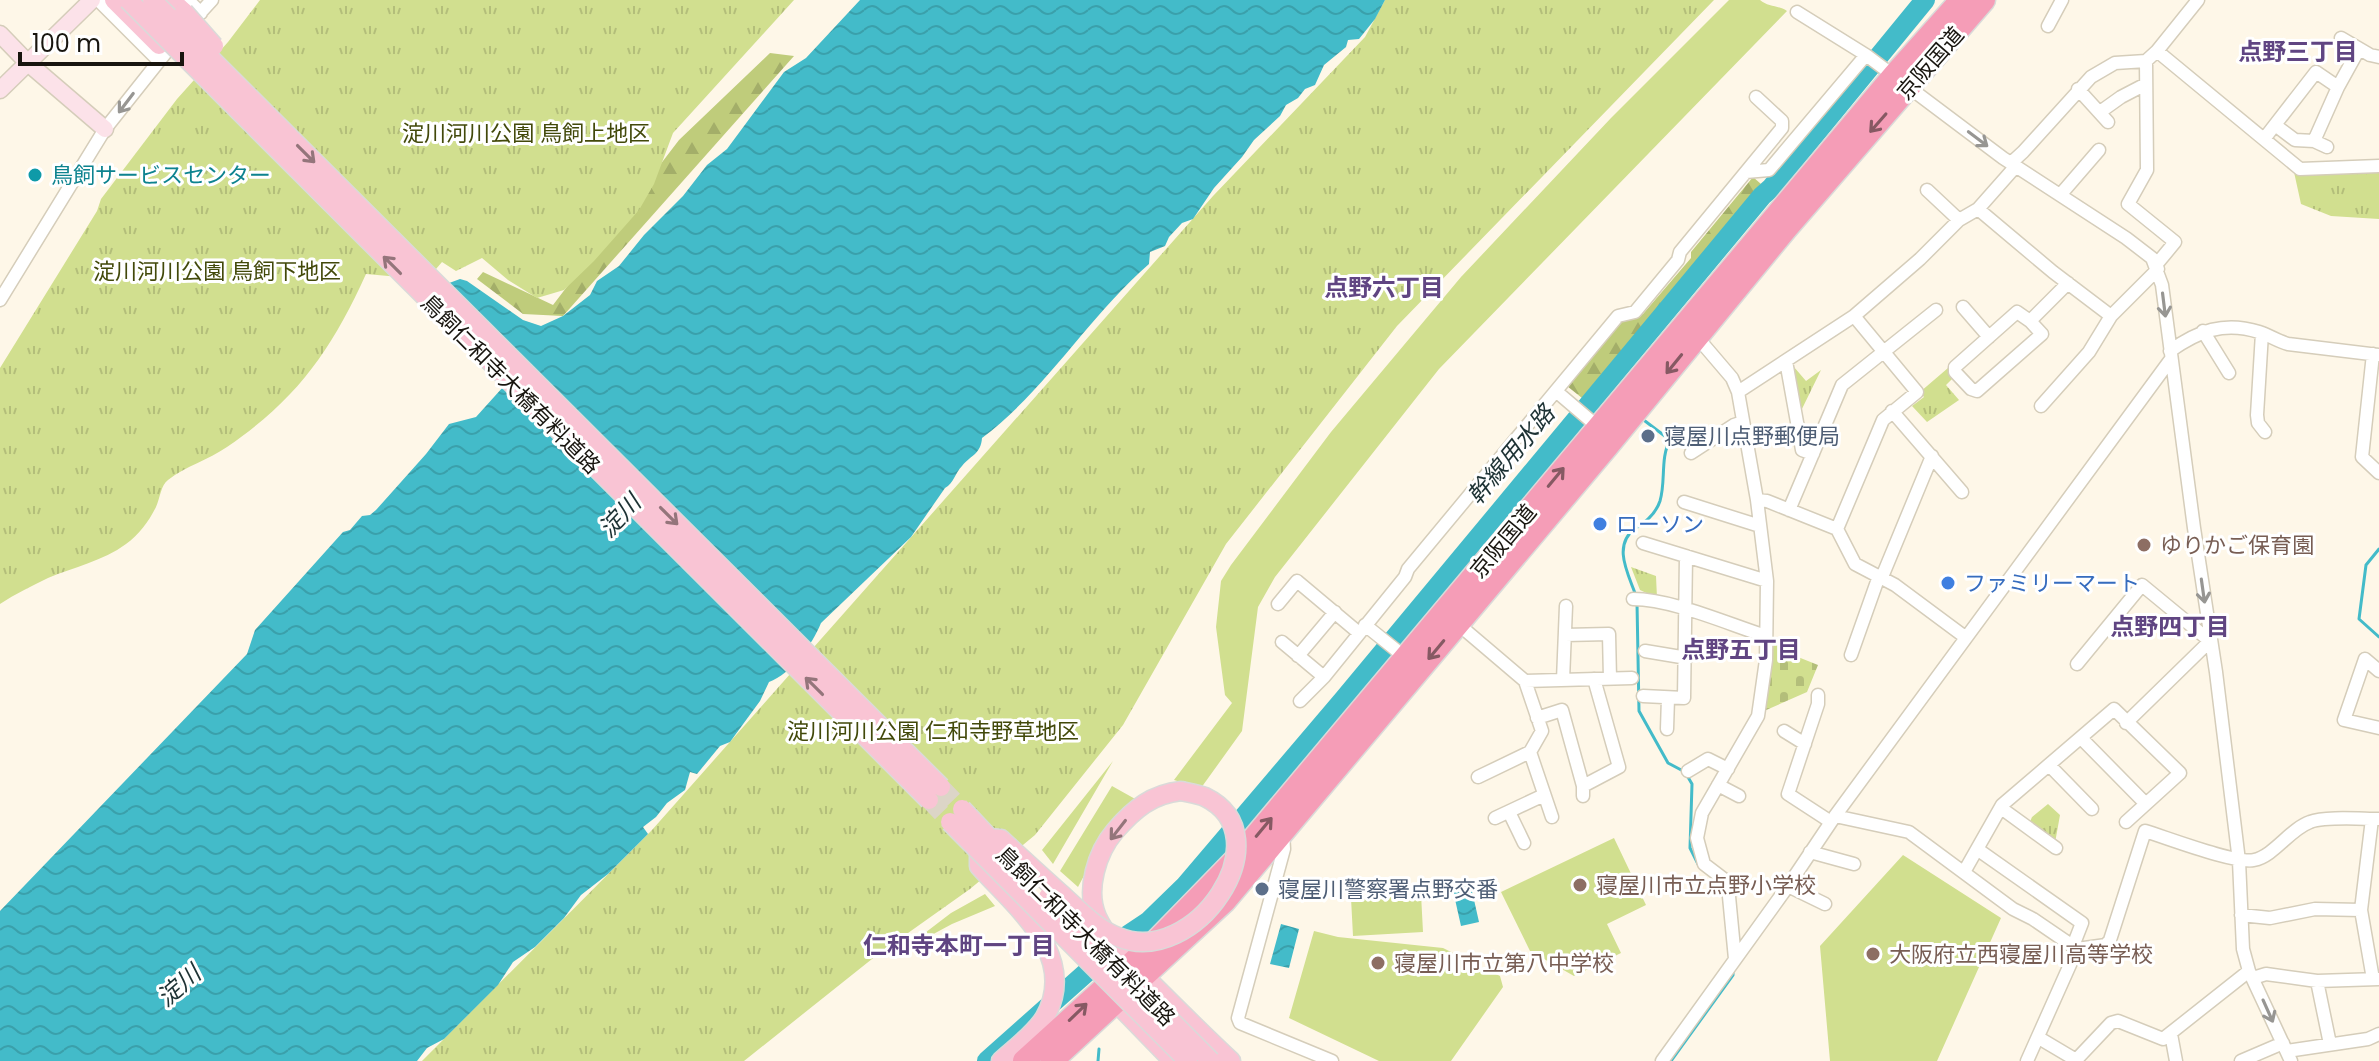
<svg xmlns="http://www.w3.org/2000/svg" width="2379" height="1061" viewBox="0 0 2379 1061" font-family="Poppins,'Noto Sans JP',sans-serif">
	<defs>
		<pattern id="forest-firs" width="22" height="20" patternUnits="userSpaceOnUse" patternTransform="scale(2)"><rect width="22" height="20" fill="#bfcc7b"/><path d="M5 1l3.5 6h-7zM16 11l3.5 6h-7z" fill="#a3ae69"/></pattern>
		<pattern id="cemetery-stones" width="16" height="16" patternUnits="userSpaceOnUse" patternTransform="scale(2)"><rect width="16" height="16" fill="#d1df8f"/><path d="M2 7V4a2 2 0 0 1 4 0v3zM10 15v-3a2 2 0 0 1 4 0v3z" fill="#b3be7a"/></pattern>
		<pattern id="park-tufts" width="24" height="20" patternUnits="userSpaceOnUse" patternTransform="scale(2)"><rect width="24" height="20" fill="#d1df8f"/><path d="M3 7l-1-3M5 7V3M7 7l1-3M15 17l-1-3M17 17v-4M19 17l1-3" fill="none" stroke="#b3be7a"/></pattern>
		<pattern id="water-waves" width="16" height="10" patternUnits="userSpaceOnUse" patternTransform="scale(2)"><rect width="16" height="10" fill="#43bbc9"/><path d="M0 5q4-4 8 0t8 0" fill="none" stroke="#3aa0ab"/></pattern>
	</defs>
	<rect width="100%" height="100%" fill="#fef7e8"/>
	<!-- grass -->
	<path fill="#d1df8f" d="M1729 0H1760C1768 7 1778 5 1787 11L1439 369 1275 577 1258 607 1242 731 1201 788 1174 780 1232 703 1225 695 1216 627 1221 581 1231 565 1331 432 1461 277 1611 118Z
		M1113 761 1053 864 1042 850Z
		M1112 786 1137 800 1109 828 1078 887 1060 871Z
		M1614 838 1646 905 1607 924 1621 953 1574 976 1530 951 1501 892Z
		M1903 855 2001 918 1937 1061H1830L1820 946Z
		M985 894 995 906 952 924 900 952 951 913Z
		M1421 894 1423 932 1353 936 1351 898Z
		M1314 931 1338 937 1443 948 1500 976 1503 987 1451 1061H1379L1289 1018Z"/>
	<!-- forest -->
	<path fill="url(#forest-firs)" d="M770 53 794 56 563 316 523 314 477 279 483 272 553 305 679 140Z
		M1753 177 1761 184 1582 398 1567 386 1624 318 1643 314 1691 258V252Z"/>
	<!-- cemetery -->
	<path fill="url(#cemetery-stones)" d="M1774 641 1798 647V657L1818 665 1807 692 1764 711Z"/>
	<!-- park -->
	<path fill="url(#park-tufts)" d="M260 0H794L673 133 654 184 639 210 594 261 564 290 537 298 508 280 482 258 456 271 442 262 424 283 411 278 366 274C331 351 297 399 227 447 208 460 186 466 168 480 161 485 160 498 156 507 149 521 139 535 126 544 103 561 74 567 48 578 32 586 15 594 0 604V368L97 211 101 199 177 99 228 42Z
		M1385 0H1714L1397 326 1226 544 1123 725 1035 835 970 889 877 955 744 1061H422L652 830 1213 196 1365 37Z
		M2294 172 2379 173V219L2331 216 2301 204Z
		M1794 367 1806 381 1821 370 1799 415Z
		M1948 368 1955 376 1946 385 1959 400 1927 422 1912 406 1924 397 1920 392Z
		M1631 567 1656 576 1657 598 1640 590Z
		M2048 804 2060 815 2055 843 2029 824 2032 817Z"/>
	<!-- water -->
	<path fill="url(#water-waves)" d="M860 0H1385L1375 19 1359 39 1348 40 1346 47 1324 65 1315 85 1305 89 1298 98 1286 105 1280 116 1254 140 1242 157 1214 188 1193 219 1182 223 1169 237 1165 246 1150 252 1149 264C1088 317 1047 389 982 438 981 454 971 455 962 466 955 473 954 483 945 488L911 537 821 623C812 645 791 674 769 682L760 701 730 742 720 746 697 774 690 772 685 790 667 803 656 817 643 827 648 834 608 874 581 895 564 918 535 947 513 962 498 985 444 1039 427 1048 417 1061H0V911L247 654 255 630 343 532 350 530 362 516 370 515 376 510 426 454 449 424 476 417 513 376 433 289 460 279 467 281 523 320 541 326 563 316 590 295 597 281 619 266 644 235 683 196 707 165 727 149 784 72 806 58Z
		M1470 882 1479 922 1461 926 1452 886Z
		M1281 924 1299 929 1289 968 1270 964Z"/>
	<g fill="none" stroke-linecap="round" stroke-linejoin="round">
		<!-- stream -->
		<path stroke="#43bbc9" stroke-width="3" d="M1601 388 1608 393
			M1573 422 1577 431
			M2379 549 2366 565 2359 619 2379 637
			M1636 596C1629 575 1611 545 1636 528 1646 522 1656 513 1660 501 1666 481 1660 458 1670 440L1645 421
			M1637 603 1639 711 1668 763 1685 772 1692 784 1690 848 1698 864
			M1098 1061 1099 1049
			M1671 1061 1733 975V970"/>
		<!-- river -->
		<path stroke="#43bbc9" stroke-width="20" d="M1128 935 1149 921 1185 886 1344 699 1762 196 1771 188 1925 0
			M987 1061 1105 956"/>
		<!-- primary-tunnel -->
		<path stroke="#dcd5c7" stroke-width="18" stroke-dasharray="18 9" stroke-linecap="butt" d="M941 787 962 809
			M929 800 950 822"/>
		<defs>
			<path id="street" d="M98 0 158 60
				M188 0 201 13
				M1797 12 1866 55 2003 158 2126 238 2152 258 2162 285 2194 528 2216 672 2239 861 2243 949 2249 971 2291 1061
				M190 24 212 0
				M2048 26 2062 0
				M2341 38 2370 55 2379 57
				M2157 51 2300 169 2379 166
				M2146 61 2147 170 2128 204 2175 242 2156 265
				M2078 89 2108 122
				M2100 112 2121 97 2146 84
				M2275 125 2295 140 2314 141 2327 147
				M2264 139 2316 72 2338 87
				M2314 141 2338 87 2359 49
				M2011 163 2023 152 2091 77 2115 63 2146 61 2157 51 2198 0
				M1746 172 1769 170 1866 55
				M1927 190 1959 220
				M2061 194 2099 150
				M1978 209 2053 272 2111 316
				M0 300 105 129 175 41
				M1963 307 1989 337
				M2030 321 2017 312 1955 367V372L1971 389 1977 391 2042 334 2030 321 2068 283
				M2203 331 2229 373
				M2262 333 2257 415 2258 423 2265 432
				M1697 337 1732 378 1738 392 1757 500 1767 581 1766 660 1758 716 1702 813 1697 838 1704 864 1725 880 1728 886 1735 959
				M2170 351C2198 331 2224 321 2259 332 2269 335 2277 341 2288 344L2379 355
				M2373 354 2362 457 2379 473
				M1786 361 1802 450 1813 454
				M1557 392 1598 427
				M1738 392 1854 316 1920 259 1959 220 1978 209 2016 166
				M2041 406 2089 352 2111 316 2158 269
				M1892 411 1962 492
				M1691 453 1734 425 1743 422
				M1757 500 1767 501 1837 529 1883 420 1917 392 1854 316
				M1684 502 1760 526
				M1789 510 1842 385 1936 310
				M1837 529 1855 564 1895 585 1965 637
				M1643 543 1767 581
				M1882 577 1932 456
				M1633 599C1672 599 1728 624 1766 636
				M1278 604 1297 581 1359 633
				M1458 624 1525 681 1542 731 1530 752 1478 777
				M1365 625 1406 658
				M1565 635 1609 634 1610 679
				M1282 642 1324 677
				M1645 651 1687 658
				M1851 655 1879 576
				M1298 656 1335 612
				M2077 664 2142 585 2210 641 2126 723
				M2379 671 2365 659 2344 720 2379 728
				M1563 680 1566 606
				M1525 681 1632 678
				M1818 695V704L1788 794 1831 822
				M1643 696 1684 698 1686 556
				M1300 701 1324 677 1405 577 1408 569 1618 316 1635 312 1678 260 1680 252 1782 128V121L1756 97
				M1537 718 1562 710 1583 786V796
				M1667 729 1668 698
				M1784 731 1805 744
				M2081 738 2146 804
				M1530 752 1552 817
				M2049 765 2092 809
				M1688 771 1708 759 1728 769
				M1718 785 1739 796
				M1583 786 1619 767 1594 679
				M2001 808 2056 848
				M1509 812 1524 843
				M1835 816 1909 832 2013 909 2033 919 2077 949
				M1495 818 1544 795
				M2372 819 2361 910 2373 979
				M1283 833 1284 849 1238 1018 1240 1023 1332 1061
				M1977 849 2082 923 2073 946
				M1810 852 1854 864
				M1964 872 2002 805 2114 709 2180 773 2126 822
				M1788 886 1825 904
				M2241 915 2270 918 2315 909 2361 910
				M2253 978 2266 974 2317 981 2379 979
				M2317 981 2330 1044
				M2171 1034 2176 1061
				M2039 1038 2076 1060 2111 1023 2118 1021 2163 1039 2249 971
				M2287 1051 2368 1039 2379 1034
				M1662 1061 1788 886 1835 816 2171 359
				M2027 1061 2077 949 2106 945 2110 940 2145 831C2168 838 2235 864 2254 860 2274 856 2290 829 2310 822 2325 816 2362 819 2379 819
				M2241 1061 2283 1043"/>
			<path id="secondary" d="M0 34 28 63 105 129
				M0 90 92 0"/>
			<path id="primary" d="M114 0 159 45
				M171 0 184 12
				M1181 791C1152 794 1134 809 1115 831 1097 852 1085 890 1097 917 1107 939 1127 958 1143 975 1172 1004 1201 1033 1231 1061
				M979 851V866C1016 908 1079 955 1045 1017 1035 1034 1015 1048 1001 1061
				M1108 994 1173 1061"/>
			<path id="highway" d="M1024 1061 1156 941 1237 858 1894 75 1961 0
				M1052 1061 1225 901 1607 447 1786 229 1984 0"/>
		</defs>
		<!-- street casing -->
		<use href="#street" stroke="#d5cdba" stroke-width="15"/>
		<!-- secondary casing -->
		<use href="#secondary" stroke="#d5cdba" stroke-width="19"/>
		<!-- primary casing -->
		<use href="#primary" stroke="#dadad9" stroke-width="21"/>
		<!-- highway casing -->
		<use href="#highway" stroke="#dadad9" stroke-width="25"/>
		<!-- street -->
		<use href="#street" stroke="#fff" stroke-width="12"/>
		<!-- secondary -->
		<use href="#secondary" stroke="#fce2e9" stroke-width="16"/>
		<!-- primary -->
		<use href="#primary" stroke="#f9c4d4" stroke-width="18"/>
		<!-- highway -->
		<use href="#highway" stroke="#f59db7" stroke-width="22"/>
		<defs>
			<path id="primary-bridge" d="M128 0 929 800
				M152 0 941 787
				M184 12 214 46
				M962 809 996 845
				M950 822 1188 1061
				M988 838 1001 839C1020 857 1040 875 1060 893 1078 909 1095 928 1118 937 1195 969 1285 836 1205 797 1198 794 1189 793 1181 791
				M1048 897 1211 1061"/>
		</defs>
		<!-- primary-bridge casing -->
		<use href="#primary-bridge" stroke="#dadad9" stroke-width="21" stroke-linecap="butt"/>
		<!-- primary-bridge -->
		<use href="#primary-bridge" stroke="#f9c4d4" stroke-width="18"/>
	</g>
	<!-- one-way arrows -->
	<defs><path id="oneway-shaft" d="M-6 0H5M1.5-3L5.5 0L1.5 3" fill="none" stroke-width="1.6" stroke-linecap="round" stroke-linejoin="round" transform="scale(2)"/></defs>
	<g stroke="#979693">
		<use href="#oneway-shaft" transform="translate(126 103) rotate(127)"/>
		<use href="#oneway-shaft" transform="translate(1978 139) rotate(37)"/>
		<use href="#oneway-shaft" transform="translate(2164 305) rotate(83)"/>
		<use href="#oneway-shaft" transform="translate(2203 591) rotate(82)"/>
		<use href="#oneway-shaft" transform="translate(2268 1011) rotate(66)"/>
	</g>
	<g stroke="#865963">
		<use href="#oneway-shaft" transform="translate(1878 123) rotate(131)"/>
		<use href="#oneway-shaft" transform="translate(1674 364) rotate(129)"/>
		<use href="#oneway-shaft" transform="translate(1556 477) rotate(-50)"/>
		<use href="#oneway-shaft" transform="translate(1436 650) rotate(130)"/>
		<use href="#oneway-shaft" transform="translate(1264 827) rotate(-50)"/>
		<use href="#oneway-shaft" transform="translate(1078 1012) rotate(-44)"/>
	</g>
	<g stroke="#94757b">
		<use href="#oneway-shaft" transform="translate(306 154) rotate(45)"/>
		<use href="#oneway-shaft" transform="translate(392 265) rotate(-135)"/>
		<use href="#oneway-shaft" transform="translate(669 516) rotate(45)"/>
		<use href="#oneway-shaft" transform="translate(814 686) rotate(-135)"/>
		<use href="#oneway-shaft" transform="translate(1118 830) rotate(128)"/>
	</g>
	<!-- markers -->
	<circle fill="#0f9aa8" stroke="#fff" stroke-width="3" cx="35" cy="175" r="8"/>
	<g fill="#5c6f8a" stroke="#fff" stroke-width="3">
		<circle cx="1648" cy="436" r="8"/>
		<circle cx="1262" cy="889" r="8"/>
	</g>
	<g fill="#3f7fe0" stroke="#fff" stroke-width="3">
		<circle cx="1600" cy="524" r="8"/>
		<circle cx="1948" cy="583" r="8"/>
	</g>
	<g fill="#8d6e63" stroke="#fff" stroke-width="3">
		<circle cx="2144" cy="545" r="8"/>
		<circle cx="1580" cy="885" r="8"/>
		<circle cx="1873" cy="954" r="8"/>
		<circle cx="1378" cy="963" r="8"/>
	</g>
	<g text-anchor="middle" stroke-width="6" stroke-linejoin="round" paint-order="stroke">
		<!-- street labels -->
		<g font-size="22" fill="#18150f" stroke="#fff">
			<text transform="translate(1930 63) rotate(-49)" y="8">京阪国道</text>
			<text transform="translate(511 384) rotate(45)" y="8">鳥飼仁和寺大橋有料道路</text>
			<text transform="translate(1503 541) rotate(-50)" y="8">京阪国道</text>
			<text transform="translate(1086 936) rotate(45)" y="8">鳥飼仁和寺大橋有料道路</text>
		</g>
		<!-- park labels -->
		<g font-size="22" fill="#42490a" stroke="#fff">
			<text x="526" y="141">淀川河川公園 鳥飼上地区</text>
			<text x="217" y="279">淀川河川公園 鳥飼下地区</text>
			<text x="933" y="739">淀川河川公園 仁和寺野草地区</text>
		</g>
		<!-- culture labels -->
		<g font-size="22" fill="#0d838f" stroke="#fff" text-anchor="start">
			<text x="51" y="183">鳥飼サービスセンター</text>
		</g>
		<!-- service labels -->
		<g font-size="22" fill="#4e5e75" stroke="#fff" text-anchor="start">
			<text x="1664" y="444">寝屋川点野郵便局</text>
			<text x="1278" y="897">寝屋川警察署点野交番</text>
		</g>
		<!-- shop labels -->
		<g font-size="22" fill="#366cbe" stroke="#fff" text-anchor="start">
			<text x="1616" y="532">ローソン</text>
			<text x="1964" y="591">ファミリーマート</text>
		</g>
		<!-- education labels -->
		<g font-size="22" fill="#785e54" stroke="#fff" text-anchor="start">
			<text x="2160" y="553">ゆりかご保育園</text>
			<text x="1596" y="893">寝屋川市立点野小学校</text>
			<text x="1889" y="962">大阪府立西寝屋川高等学校</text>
			<text x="1394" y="971">寝屋川市立第八中学校</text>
		</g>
		<!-- neighbourhood labels -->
		<g font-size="24" font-weight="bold" fill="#604582" stroke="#fff">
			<text x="2298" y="60">点野三丁目</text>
			<text x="1384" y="296">点野六丁目</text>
			<text x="2170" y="635">点野四丁目</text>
			<text x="1741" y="658">点野五丁目</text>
			<text x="959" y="954">仁和寺本町一丁目</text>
		</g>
		<!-- water labels -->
		<g font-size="24" font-style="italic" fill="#1d3234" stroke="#fff">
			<text transform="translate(1511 455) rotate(-50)" y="8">幹線用水路</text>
			<text transform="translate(620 516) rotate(-47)" y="8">淀川</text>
			<text transform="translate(179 986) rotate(-41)" y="8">淀川</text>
		</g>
	</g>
	<!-- scale -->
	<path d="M20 52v12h162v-12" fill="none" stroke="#18150f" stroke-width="4"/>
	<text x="32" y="52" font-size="24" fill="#18150f" stroke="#ffffff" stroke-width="6" paint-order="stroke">100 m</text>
</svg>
